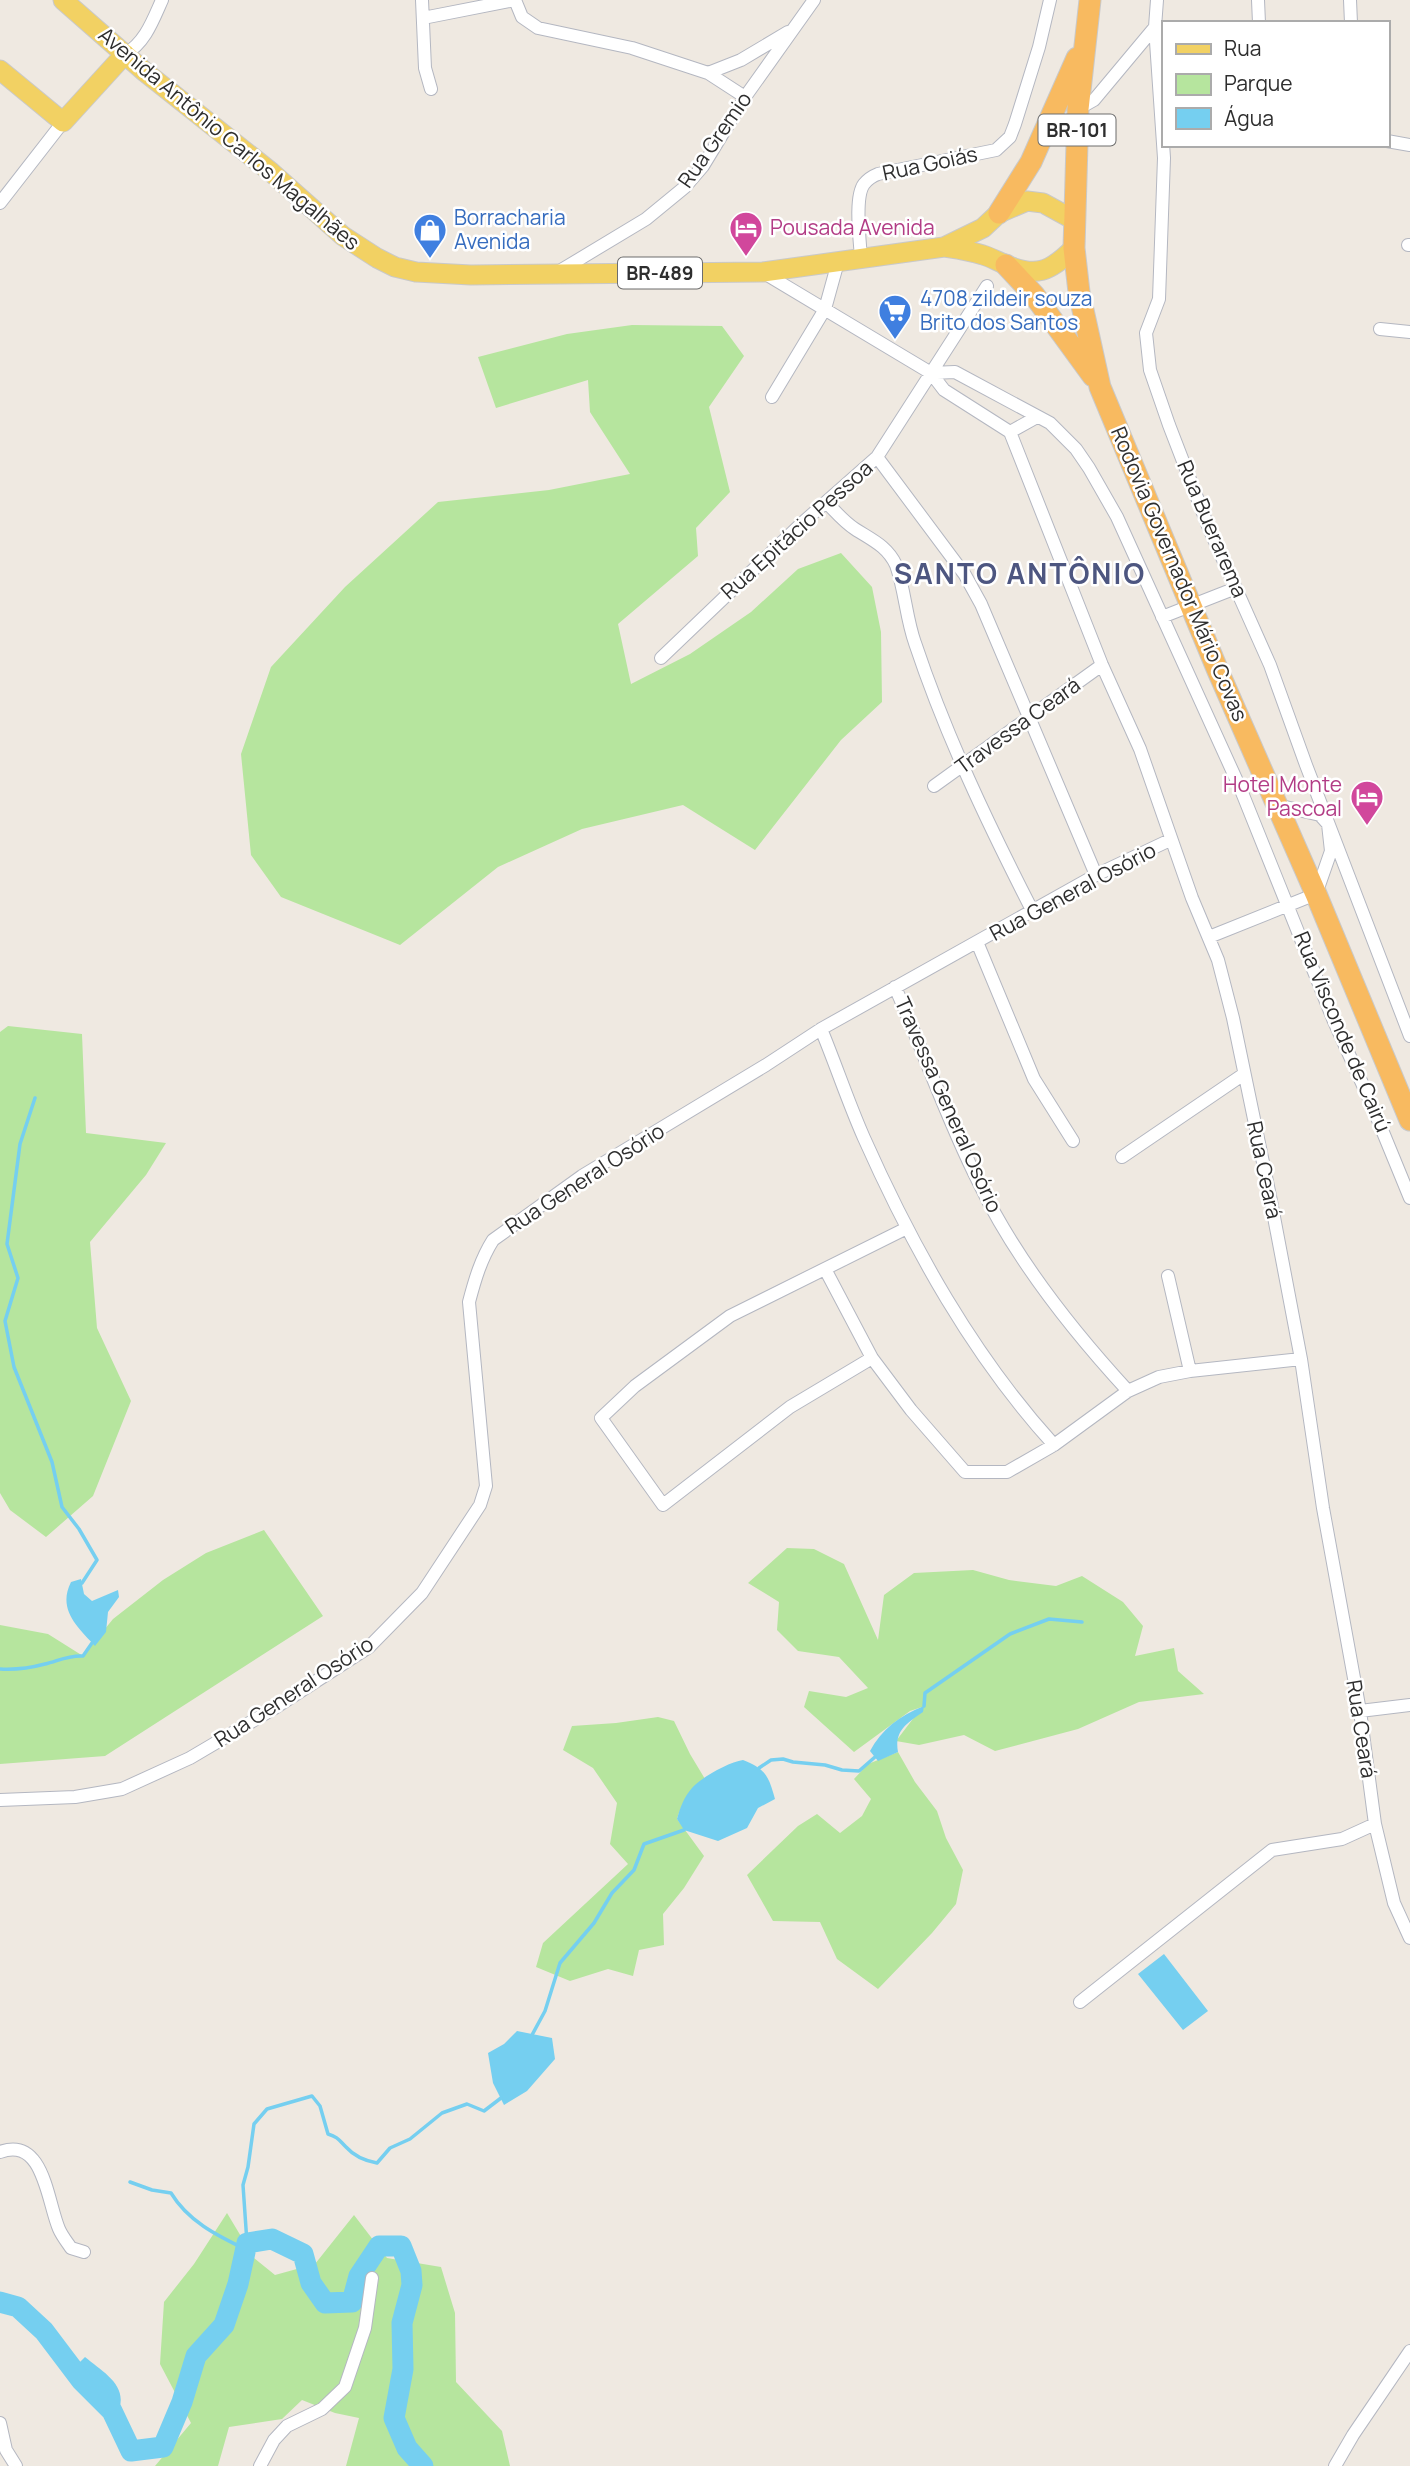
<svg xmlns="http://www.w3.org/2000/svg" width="1410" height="2466" viewBox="0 0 1410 2466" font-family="Manrope,sans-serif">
	<rect width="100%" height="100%" fill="#efe9e1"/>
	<!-- green -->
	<path fill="#b6e59e" d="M632 325 722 326 744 356 709 407 730 492 696 528 698 556 618 624 631 684 690 654 751 612 798 569 841 553 872 587 881 632 882 702 841 740 755 850 683 805 582 829 498 867 400 945 281 897 251 855 241 754 271 667 345 587 438 502 549 490 630 474 590 412 588 380 496 408 478 357 567 334Z
		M8 1026 82 1034 86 1133 166 1143 146 1175 90 1242 97 1328 131 1401 93 1496 46 1537 10 1510 0 1493V1032Z
		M264 1530 323 1616 105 1756 0 1764V1625L48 1634 83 1656 113 1619 163 1580 206 1553Z
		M787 1548 814 1549 844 1564 878 1640 884 1595 914 1573 973 1570 1009 1580 1056 1586 1082 1576 1123 1602 1143 1626 1135 1656 1174 1648 1178 1671 1204 1694 1139 1702 1078 1729 995 1751 964 1735 919 1745 896 1741 922 1707 910 1711 854 1752 804 1707 809 1691 846 1697 868 1688 839 1657 798 1651 777 1630 779 1602 748 1583Z
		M658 1717 674 1721 690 1754 705 1779C691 1792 683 1800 677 1819L704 1856 684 1888 663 1914 664 1945 639 1950 633 1976 608 1969 570 1981 536 1967 543 1943 628 1864 610 1844 617 1803 593 1768 563 1750 572 1726 616 1723Z
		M898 1752 915 1782 937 1811 946 1838 963 1870 956 1904 932 1933 878 1989 837 1959 820 1922 773 1921 747 1875 798 1826 817 1814 840 1833 862 1816 871 1799 854 1779 868 1764Z
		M227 2213 254 2258 275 2275 315 2264 354 2215 387 2258 441 2267 455 2313 456 2382 502 2431 510 2466H346L359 2418 335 2413 302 2400 282 2419 229 2427 218 2466H155L191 2423 160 2364 164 2302 194 2264Z"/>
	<!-- water -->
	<path fill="#75cff0" d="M81 1579 84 1594 92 1601 118 1590 119 1597 108 1612 106 1632 95 1646C78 1627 57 1610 71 1582Z
		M924 1706 923 1712C907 1723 894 1731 898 1752L878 1761 870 1751C881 1730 900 1715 924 1706Z
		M743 1760C766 1769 769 1777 775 1799L758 1808 747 1828 718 1841 684 1830 677 1819C680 1808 684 1797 692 1788 702 1777 729 1762 743 1760Z
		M1164 1954 1208 2011 1183 2030 1138 1974Z
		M517 2031 552 2038 555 2059 527 2091 504 2105 493 2083 488 2053 504 2044Z
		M85 2357C104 2373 132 2387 116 2416L101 2414 99 2402 73 2383 68 2374Z"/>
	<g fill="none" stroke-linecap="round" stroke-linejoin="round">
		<!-- stream -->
		<path stroke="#75cff0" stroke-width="3.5" d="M35 1098 20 1144 7 1244 18 1278 5 1321 14 1367 52 1462 62 1507 79 1529 97 1560 82 1583
			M0 1669C15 1670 30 1668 45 1664 58 1661 68 1655 83 1656L92 1643
			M924 1706 925 1693 1010 1634 1049 1619 1082 1622
			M759 1768 771 1760 783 1759 793 1762 825 1765 842 1770 859 1771 875 1757
			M532 2035 545 2011 560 1963 594 1923 612 1893 634 1870 644 1844 684 1830
			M130 2182 152 2190 171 2193C188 2221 216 2235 245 2249
			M247 2243 243 2185 248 2167 254 2124 267 2109 312 2096 320 2106 328 2134C338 2137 339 2140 346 2147 354 2156 366 2161 377 2163L390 2148 410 2139 442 2113 467 2104 484 2111 501 2098"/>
		<!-- river -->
		<path stroke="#75cff0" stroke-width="21" d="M0 2302 18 2307 44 2331 81 2380 112 2411 131 2451 163 2447 182 2402 196 2356 224 2325 238 2284 247 2243 272 2239 303 2254 311 2283 325 2303 352 2302 359 2276 379 2246H401L411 2271 412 2285 402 2323 403 2369 394 2418 407 2448 423 2466"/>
		<defs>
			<path id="minor" d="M422 0 425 68 431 89
				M515 0 522 17 538 28 632 48 708 73 741 60 788 32
				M1157 0 1155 27 1164 158 1159 299 1146 333 1150 370 1169 425 1208 526 1270 665 1306 765 1410 1036
				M1258 0 1259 23
				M1350 0 1351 23
				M423 18 515 0
				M125 54C145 43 153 20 162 0
				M708 73 745 97
				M1078 109 1094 100 1155 27
				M1387 141 1410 145
				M0 203 63 122
				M1408 245H1410
				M861 258C860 241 854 197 864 184 868 179 873 176 878 174L996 150 1010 137 1015 124 1039 47 1050 0
				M558 272 646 219 685 187 703 166 745 97 814 0
				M764 273 931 373 944 390 1010 432
				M1380 329 1410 332
				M931 373 955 372 1050 423 1076 449 1089 468 1117 517 1241 790 1333 1019 1371 1103 1410 1198
				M772 397 825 309 838 262
				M1010 432 1102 665 1140 749 1192 898 1218 960 1233 1018 1270 1196 1301 1359 1323 1508 1360 1711 1375 1824 1394 1903 1410 1938
				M1010 432 1037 417
				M877 457 965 575 981 604 1096 875
				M826 502C835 511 844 522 855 529 872 540 887 546 896 565 905 590 906 618 915 643 946 736 988 824 1033 912
				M1162 617 1236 588
				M661 658 800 525 877 457 987 286
				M934 786 1102 665
				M1209 937 1316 894 1331 851 1328 824 1320 815 1277 805
				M977 942 1034 1079 1073 1141
				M895 987C924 1052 947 1120 979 1183 1016 1260 1071 1329 1128 1391
				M821 1029C836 1065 848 1102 864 1138 913 1248 973 1356 1054 1445
				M1122 1157 1244 1074
				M825 1269 872 1358 911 1410 965 1472H1007L1054 1445 1128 1391 1159 1377 1190 1371 1301 1359
				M1168 1276 1190 1371
				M872 1358 790 1407 663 1505 601 1418 635 1386 730 1316 907 1228
				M1360 1711 1410 1705
				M0 1800 75 1797 122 1789 190 1758 273 1709 369 1647 422 1593 480 1505 486 1486 469 1302C475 1279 481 1259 493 1240L582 1176 766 1065 821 1029 1096 875 1170 840
				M1080 2002 1272 1850 1342 1839 1375 1824
				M0 2152C44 2136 47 2201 59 2229 62 2236 67 2242 71 2248L84 2252
				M0 2423 6 2450 16 2466
				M260 2466 274 2440 287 2426 322 2409 345 2387 365 2328 372 2278
				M1335 2466 1353 2435 1410 2351"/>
			<path id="primary" d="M63 0 145 72 271 172 343 236 377 258 395 267 416 272 471 275 763 272 944 247 983 228 999 213 1027 201 1043 203 1074 220
				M0 70 63 122 125 54
				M944 247C957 249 971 251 983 255 990 257 997 261 1004 264 1036 278 1050 272 1074 248"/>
			<path id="trunk" d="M1090 0 1078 109 1074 248 1079 292 1100 387 1218 671 1316 894 1410 1120
				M999 213 1031 162 1077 58
				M1006 265 1034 295 1093 376"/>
		</defs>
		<!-- minor casing -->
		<use href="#minor" stroke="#b4b7c1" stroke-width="14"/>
		<!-- primary casing -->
		<use href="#primary" stroke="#c9c9c9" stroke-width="21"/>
		<!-- trunk casing -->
		<use href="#trunk" stroke="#c9c9c9" stroke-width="23"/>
		<!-- minor -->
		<use href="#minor" stroke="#fff" stroke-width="12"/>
		<!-- primary -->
		<use href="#primary" stroke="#f2d163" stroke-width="19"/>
		<!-- trunk -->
		<use href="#trunk" stroke="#f8ba60" stroke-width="21"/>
	</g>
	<!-- icons -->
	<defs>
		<symbol id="hotel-pin" viewBox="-11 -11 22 30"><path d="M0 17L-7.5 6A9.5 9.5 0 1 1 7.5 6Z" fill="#d1479c" stroke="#fff"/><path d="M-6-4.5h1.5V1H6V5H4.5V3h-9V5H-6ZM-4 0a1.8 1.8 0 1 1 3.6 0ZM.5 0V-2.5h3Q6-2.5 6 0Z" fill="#fff"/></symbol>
		<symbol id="shop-pin" viewBox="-11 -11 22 30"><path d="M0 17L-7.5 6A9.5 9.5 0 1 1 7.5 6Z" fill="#3f7fe0" stroke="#fff"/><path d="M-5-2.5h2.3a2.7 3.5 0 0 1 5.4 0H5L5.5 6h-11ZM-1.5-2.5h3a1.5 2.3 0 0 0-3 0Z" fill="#fff"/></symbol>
		<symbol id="supermarket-pin" viewBox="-11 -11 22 30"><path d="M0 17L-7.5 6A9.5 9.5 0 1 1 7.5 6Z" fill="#3f7fe0" stroke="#fff"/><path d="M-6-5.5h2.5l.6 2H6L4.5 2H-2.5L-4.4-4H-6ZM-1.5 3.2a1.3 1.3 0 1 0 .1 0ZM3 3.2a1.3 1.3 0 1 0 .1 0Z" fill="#fff"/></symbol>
	</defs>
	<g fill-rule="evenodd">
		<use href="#hotel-pin" x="727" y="209" width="38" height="52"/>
		<use href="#shop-pin" x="411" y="211" width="38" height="52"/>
		<use href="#supermarket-pin" x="876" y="292" width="38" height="52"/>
		<use href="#hotel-pin" x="1348" y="778" width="38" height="52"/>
	</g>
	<g text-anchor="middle" stroke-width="5" stroke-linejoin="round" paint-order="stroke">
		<!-- shield labels -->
		<g fill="#fff" stroke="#6d6d6d" stroke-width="2">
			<rect x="1038.5" y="114.5" width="77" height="31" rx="5"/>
			<rect x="618" y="257.5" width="84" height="31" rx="5"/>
		</g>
		<g font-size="19" font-weight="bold" fill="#2e2e2e">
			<text x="1077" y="137">BR-101</text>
			<text x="660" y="280">BR-489</text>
		</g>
		<!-- street labels -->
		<g font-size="21" fill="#2e2e2e" stroke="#fff">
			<text transform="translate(229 139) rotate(40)" y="7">Avenida Antônio Carlos Magalhães</text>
			<text transform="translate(715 140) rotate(-55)" y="7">Rua Gremio</text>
			<text transform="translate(930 164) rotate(-12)" y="7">Rua Goiás</text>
			<text transform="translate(1212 529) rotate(67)" y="7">Rua Buerarema</text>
			<text transform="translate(797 530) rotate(-42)" y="7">Rua Epitácio Pessoa</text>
			<text transform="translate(1179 574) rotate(67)" y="7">Rodovia Governador Mário Covas</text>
			<text transform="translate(1018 726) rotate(-36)" y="7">Travessa Ceará</text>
			<text transform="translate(1073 892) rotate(-28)" y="7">Rua General Osório</text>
			<text transform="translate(1342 1032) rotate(67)" y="7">Rua Visconde de Cairú</text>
			<text transform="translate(948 1105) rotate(66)" y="7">Travessa General Osório</text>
			<text transform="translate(1264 1170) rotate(78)" y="7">Rua Ceará</text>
			<text transform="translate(585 1179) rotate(-33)" y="7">Rua General Osório</text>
			<text transform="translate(294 1692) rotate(-33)" y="7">Rua General Osório</text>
			<text transform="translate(1361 1729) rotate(81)" y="7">Rua Ceará</text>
		</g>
		<!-- shop labels -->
		<g font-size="21" fill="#366cbe" stroke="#fff" text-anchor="start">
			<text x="454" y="225">Borracharia<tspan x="454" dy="24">Avenida</tspan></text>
			<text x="920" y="306">4708 zildeir souza<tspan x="920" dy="24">Brito dos Santos</tspan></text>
		</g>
		<!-- hotel labels -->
		<g font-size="21" fill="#b23c85" stroke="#fff" text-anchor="start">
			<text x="770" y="235">Pousada Avenida</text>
			<text x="1342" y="792" text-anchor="end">Hotel Monte<tspan x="1342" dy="24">Pascoal</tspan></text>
		</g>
		<!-- district labels -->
		<g font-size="28" font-weight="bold" letter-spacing="2" fill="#4d5680" stroke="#fff">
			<text x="1020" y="584">SANTO ANTÔNIO</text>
		</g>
	</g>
	<!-- legend -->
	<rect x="1162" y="21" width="228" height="126" fill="#ffffff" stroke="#ababab" stroke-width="2"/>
	<rect x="1176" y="44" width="35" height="10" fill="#f2d163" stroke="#ababab" stroke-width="2"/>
	<text x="1224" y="56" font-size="21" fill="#2e2e2e">Rua</text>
	<rect x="1176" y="74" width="35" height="21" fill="#b6e59e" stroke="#ababab" stroke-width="2"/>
	<text x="1224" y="91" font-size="21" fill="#2e2e2e">Parque</text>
	<rect x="1176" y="108" width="35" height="21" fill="#75cff0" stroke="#ababab" stroke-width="2"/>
	<text x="1224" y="126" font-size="21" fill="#2e2e2e">Água</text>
</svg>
